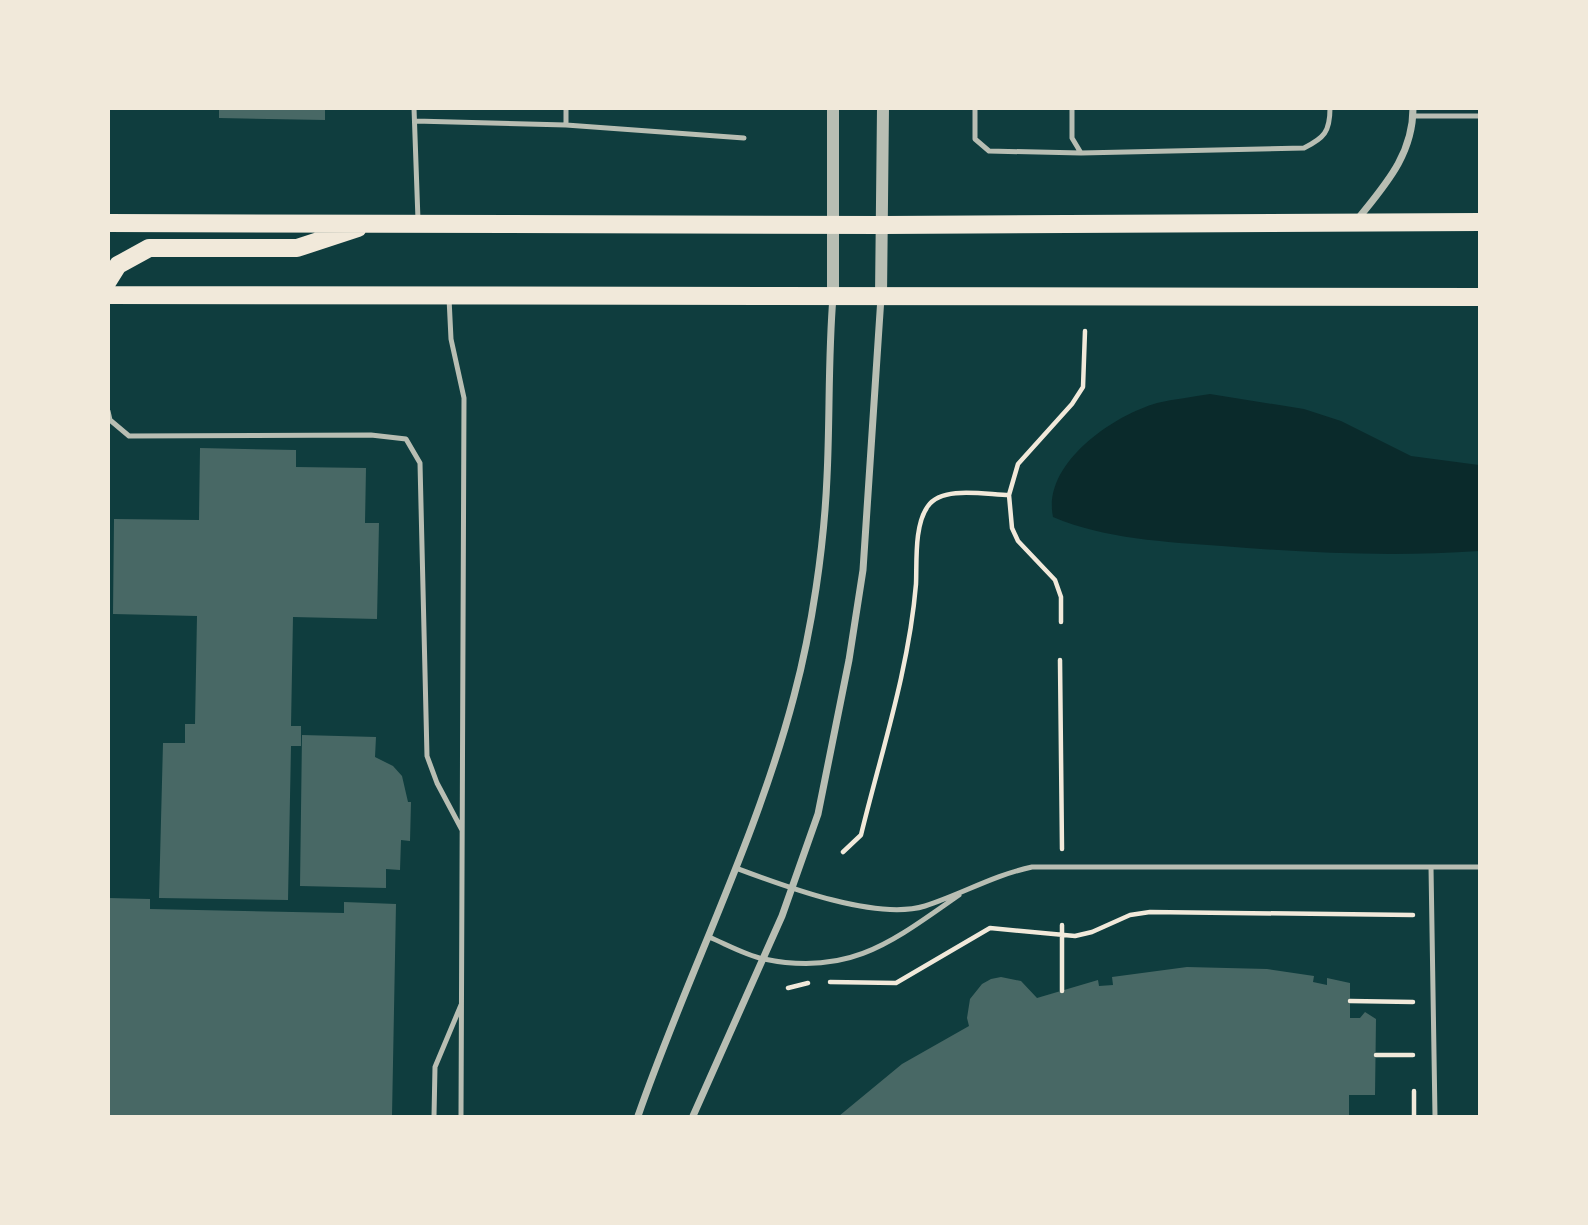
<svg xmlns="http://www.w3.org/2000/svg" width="1588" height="1225" viewBox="0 0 1588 1225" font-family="Commissioner,sans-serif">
	<rect width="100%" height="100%" fill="#0f3d3e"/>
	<!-- water -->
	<path fill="#0a2a2b" d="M1210 394 1304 409 1341 421 1411 456 1479 465V551C1393 557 1308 553 1222 546 1166 542 1105 539 1053 517 1042 464 1112 416 1157 403 1174 399 1193 397 1210 394Z"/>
	<!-- building -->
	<path fill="#486865" d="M219 108H325V120L219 118Z
		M200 448 296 450V467L366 468 365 523H379L377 619 293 617 291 726H301V746H291L288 900 159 898 163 743H185V724H195L197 616 113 614 114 519 199 520Z
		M302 735 376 737 375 757 393 766 402 776 408 802H411L410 841 401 840 400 870 386 869V888L300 886Z
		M108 898 150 899V909L344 913V902L396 904 392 1116H108Z
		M1187 967 1267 969 1314 976 1313 982 1327 985V978L1350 983V1018H1360L1365 1012 1376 1019 1375 1095H1349V1116H839L902 1064 969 1026 967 1018 970 999 982 984 991 979 1001 977 1021 981 1037 998 1098 980 1099 986 1113 985 1112 977Z"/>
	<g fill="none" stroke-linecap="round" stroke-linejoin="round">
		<!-- path -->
		<path stroke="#f1e9da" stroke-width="4.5" d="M1009 495 1012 528 1018 541 1055 580 1061 597V622
			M1060 660 1062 849
			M843 852 861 835C881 753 909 669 916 584 917 562 914 525 928 506 942 485 988 495 1009 495L1018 464 1072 404 1083 387 1085 331
			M1062 925V991
			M830 982 896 983 990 928 1075 936 1092 932 1130 915 1150 912 1413 915
			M788 988 808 983
			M1350 1001 1413 1002
			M1376 1055H1413
			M1414 1091V1116"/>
		<!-- service -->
		<path stroke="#b8beb3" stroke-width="5" d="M414 108 418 220
			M566 108V125L744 138
			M975 108V139L989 151 1081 153
			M1072 108V138L1081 153 1304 148C1324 138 1330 132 1330 108
			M1413 116H1480
			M415 121 566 125
			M449 298 451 339 464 398 461 1116
			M108 411 110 420 129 436 371 435 406 439 420 463 427 756 437 783 462 830
			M1431 867 1435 1116
			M736 868C784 886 876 921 925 906 962 894 994 875 1032 867H1480
			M709 937C726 944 745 955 764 959 850 977 893 941 959 895
			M434 1116 435 1067 461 1005"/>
		<!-- minor -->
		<path stroke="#b8beb3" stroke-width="7" d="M1357 220C1385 185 1413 155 1413 108
			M638 1116C687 975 756 841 794 696 812 629 824 547 827 477 830 417 828 357 833 297
			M693 1116 782 916 818 814 849 660 863 570 881 297"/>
		<!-- tertiary -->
		<path stroke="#b8beb3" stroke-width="12" d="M833 108V297
			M881 296 883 108"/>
		<!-- primary -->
		<path stroke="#f1e9da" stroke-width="18" d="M108 223 883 225 1480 222
			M108 281 118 265 149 248H297L358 228
			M108 295 1480 297"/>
	</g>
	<!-- border -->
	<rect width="1588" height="1225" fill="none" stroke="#f1e9da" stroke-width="220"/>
</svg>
